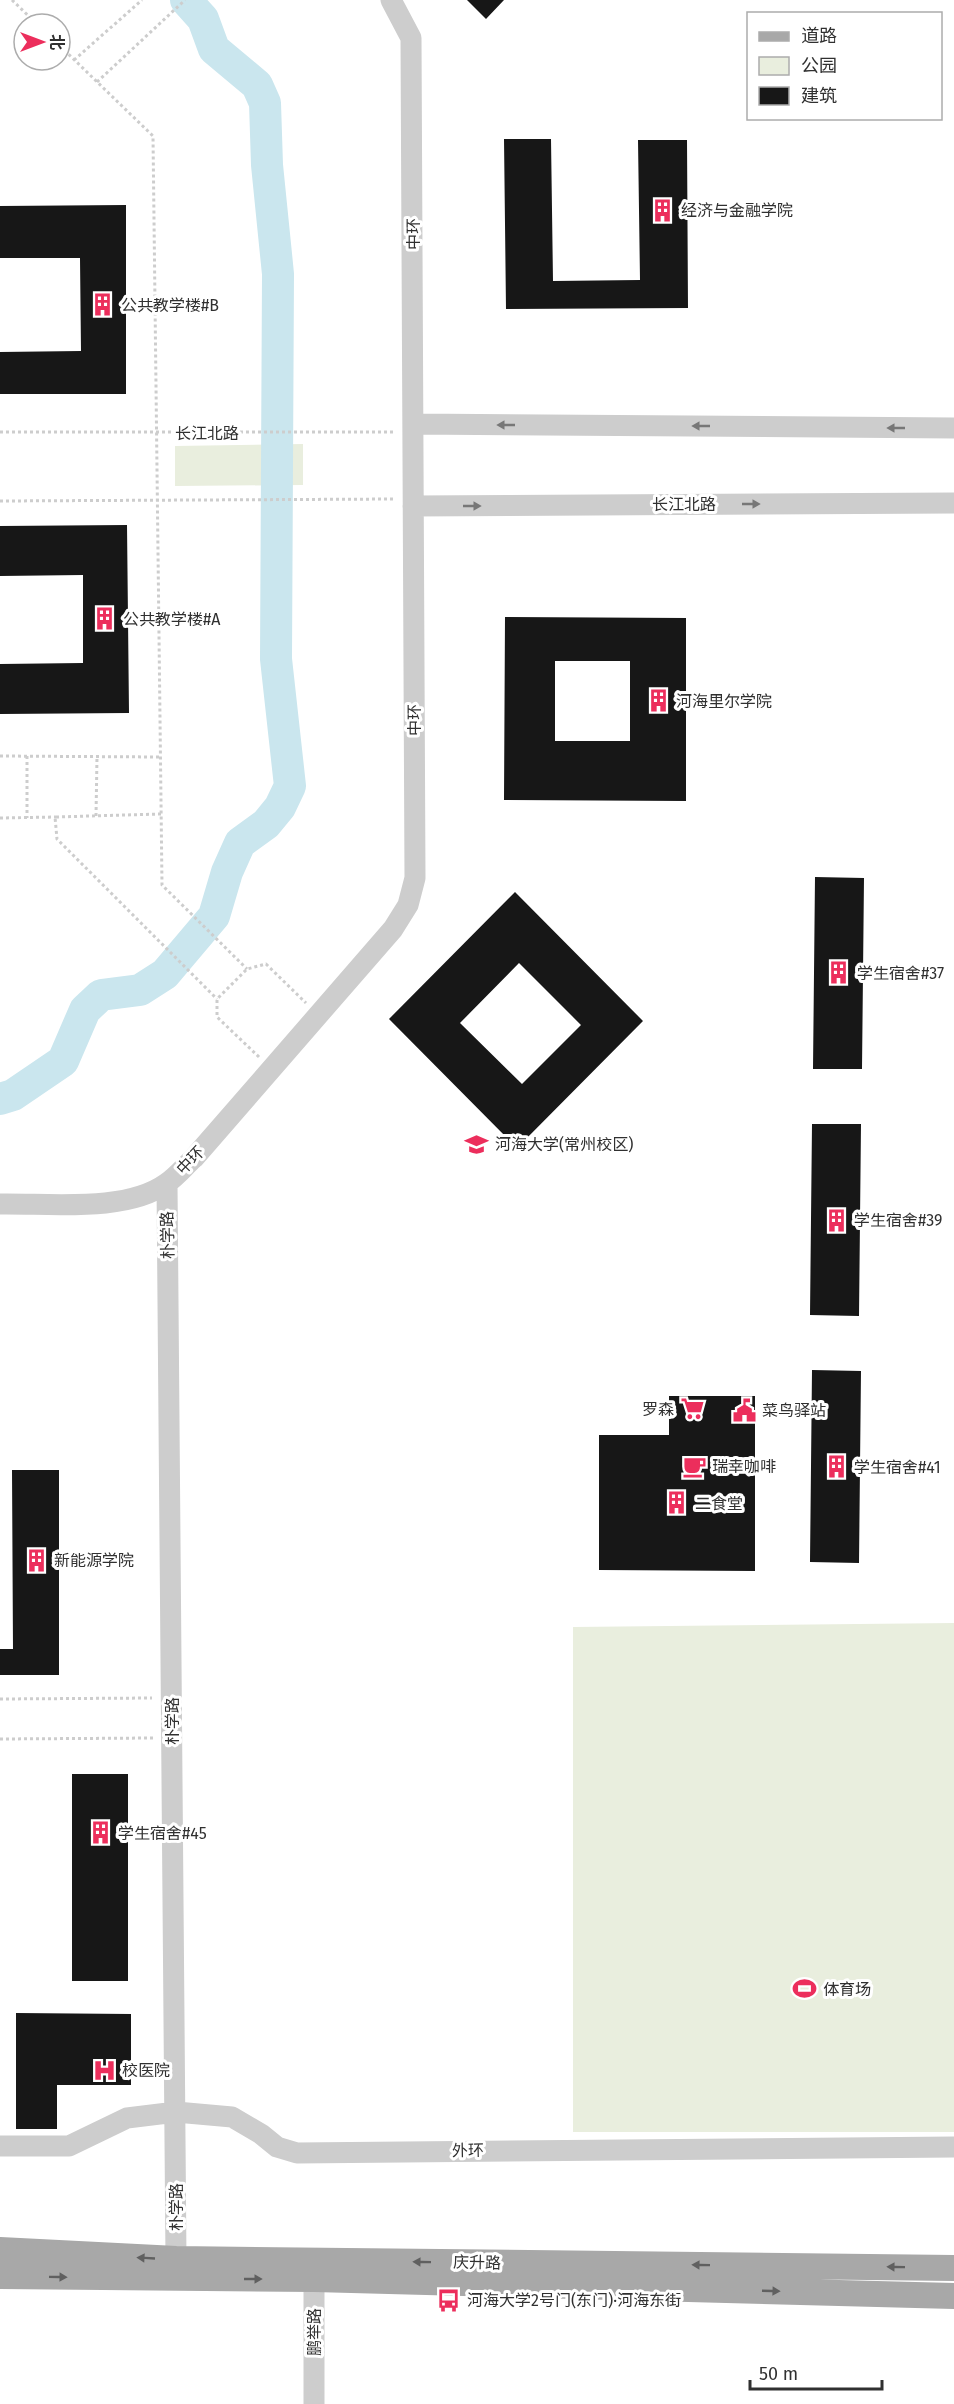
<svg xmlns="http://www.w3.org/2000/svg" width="954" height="2404" viewBox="0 0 954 2404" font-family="'Fira Sans','Noto Sans SC',sans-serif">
	<rect width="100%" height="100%" fill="#fff"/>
	<!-- green -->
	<path fill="#e9eede" d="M303 444V485L175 486V446Z
		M954 1623V2132H573V1627Z"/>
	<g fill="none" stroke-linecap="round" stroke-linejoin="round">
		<!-- river -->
		<path stroke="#cae6ee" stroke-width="32" d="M0 1099 13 1095 63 1061 85 1010 101 995 140 990 165 974 214 916 227 872 240 843 266 824 280 807 290 786 276 659 278 274 267 165 265 103 257 85 214 49 203 19 186 0"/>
	</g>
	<!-- building -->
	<path fill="#171717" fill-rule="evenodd" d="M467 0H504L486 19Z
		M504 139H551L553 281 640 280 638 140H687L688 308 506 309Z
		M126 205V394H0V352L81 351 80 258H0V206Z
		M127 525 129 713 0 714V664L83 663V575L0 576V526Z
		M505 617 686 618V801L504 800ZM555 661H630V741H555Z
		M815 877 864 878 862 1069H813Z
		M515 892 643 1021 517 1148 389 1019ZM519 963 581 1025 522 1084 460 1023Z
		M812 1124H861L859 1316 810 1315Z
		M812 1370 861 1371 859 1563 810 1562Z
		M669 1396H755V1571L599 1570V1435H669Z
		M12 1470H59V1675H0V1649H13Z
		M72 1774H128V1981H72Z
		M16 2013 131 2014V2085H57V2129H16Z"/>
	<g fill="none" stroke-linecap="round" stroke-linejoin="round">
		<!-- path -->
		<path stroke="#cdcdcd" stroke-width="3" stroke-dasharray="3 3" stroke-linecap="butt" d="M12 0 37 24
			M60 46 153 136 162 885 247 969
			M74 60 142 0
			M97 82 185 0
			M0 432H394
			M0 501 394 499
			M0 756 160 757
			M27 756V818
			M161 814 55 817 57 839 217 999
			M96 816 97 757
			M0 818 56 817
			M259 1057 217 1017V999L247 969 266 964 306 1003
			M0 1699 152 1698
			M0 1739 154 1738"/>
		<!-- minor -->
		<path stroke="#cdcdcd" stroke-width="21" d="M414 424 954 428
			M413 506 954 503
			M167 1183 176 2259
			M0 1204C49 1203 126 1213 167 1183 177 1176 185 1166 194 1158L393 929 408 905 415 878 411 38 391 0
			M0 2146H69L127 2118 176 2112 232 2117 261 2134 277 2147 297 2153 954 2147
			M310 2264 314 2279V2404"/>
		<!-- major -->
		<path stroke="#a8a8a8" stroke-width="26" d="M0 2250 176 2259 954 2268
			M0 2276 314 2279 954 2296"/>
	</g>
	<!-- one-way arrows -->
	<defs><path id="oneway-solid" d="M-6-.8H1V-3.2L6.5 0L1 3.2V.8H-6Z" transform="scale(1.5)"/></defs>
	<g fill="#777">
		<use href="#oneway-solid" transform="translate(506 425) rotate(-180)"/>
		<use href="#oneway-solid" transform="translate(701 426) rotate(-180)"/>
		<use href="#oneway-solid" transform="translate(896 428) rotate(-180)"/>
		<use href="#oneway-solid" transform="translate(751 504)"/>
		<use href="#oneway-solid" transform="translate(472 506)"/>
	</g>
	<g fill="#606060">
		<use href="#oneway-solid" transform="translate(146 2258) rotate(-177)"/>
		<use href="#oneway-solid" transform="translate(422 2262) rotate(-179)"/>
		<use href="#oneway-solid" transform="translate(701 2265) rotate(-179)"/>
		<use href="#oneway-solid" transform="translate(896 2267) rotate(-179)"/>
		<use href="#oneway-solid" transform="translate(58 2277) rotate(1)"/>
		<use href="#oneway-solid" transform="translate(253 2279)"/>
		<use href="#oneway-solid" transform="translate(771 2291) rotate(2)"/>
	</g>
	<!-- icons -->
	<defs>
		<symbol id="building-bare" viewBox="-9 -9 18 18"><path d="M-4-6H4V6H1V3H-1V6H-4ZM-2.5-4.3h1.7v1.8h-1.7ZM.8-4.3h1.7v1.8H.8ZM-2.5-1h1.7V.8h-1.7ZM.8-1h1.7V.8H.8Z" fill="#ec2e5c" stroke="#fff" stroke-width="2.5" paint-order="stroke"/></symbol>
		<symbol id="university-bare" viewBox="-9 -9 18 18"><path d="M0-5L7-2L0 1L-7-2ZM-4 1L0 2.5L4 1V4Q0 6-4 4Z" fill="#ec2e5c" stroke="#fff" stroke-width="2.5" paint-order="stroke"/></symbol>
		<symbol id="supermarket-bare" viewBox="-9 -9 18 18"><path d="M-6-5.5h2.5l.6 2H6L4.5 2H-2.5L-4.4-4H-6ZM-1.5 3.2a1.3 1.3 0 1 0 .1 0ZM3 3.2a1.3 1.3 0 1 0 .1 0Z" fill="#ec2e5c" stroke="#fff" stroke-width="2.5" paint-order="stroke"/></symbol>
		<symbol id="civic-bare" viewBox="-9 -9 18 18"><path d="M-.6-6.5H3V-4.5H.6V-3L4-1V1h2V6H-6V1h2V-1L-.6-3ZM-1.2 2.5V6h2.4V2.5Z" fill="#ec2e5c" stroke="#fff" stroke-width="2.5" paint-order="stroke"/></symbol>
		<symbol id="cafe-bare" viewBox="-9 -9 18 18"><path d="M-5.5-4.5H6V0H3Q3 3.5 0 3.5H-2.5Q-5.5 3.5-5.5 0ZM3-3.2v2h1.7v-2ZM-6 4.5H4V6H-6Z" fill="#ec2e5c" stroke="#fff" stroke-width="2.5" paint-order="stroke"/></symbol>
		<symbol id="stadium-bare" viewBox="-9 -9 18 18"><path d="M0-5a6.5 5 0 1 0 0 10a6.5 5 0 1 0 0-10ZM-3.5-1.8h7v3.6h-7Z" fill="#ec2e5c" stroke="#fff" stroke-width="2.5" paint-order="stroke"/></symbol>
		<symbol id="hospital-bare" viewBox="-9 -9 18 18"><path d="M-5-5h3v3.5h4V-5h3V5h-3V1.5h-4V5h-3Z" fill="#ec2e5c" stroke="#fff" stroke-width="2.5" paint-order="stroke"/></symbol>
		<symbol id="bus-bare" viewBox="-9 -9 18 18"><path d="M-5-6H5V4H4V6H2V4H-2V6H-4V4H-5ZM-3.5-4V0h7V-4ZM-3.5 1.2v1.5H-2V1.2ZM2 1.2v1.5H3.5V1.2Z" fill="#ec2e5c" stroke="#fff" stroke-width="2.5" paint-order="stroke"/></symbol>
	</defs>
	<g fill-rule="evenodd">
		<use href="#building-bare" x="646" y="194" width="33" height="33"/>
		<use href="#building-bare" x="86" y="288" width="33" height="33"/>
		<use href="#building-bare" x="88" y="602" width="33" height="33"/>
		<use href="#building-bare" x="642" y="684" width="33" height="33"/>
		<use href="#building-bare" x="822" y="956" width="33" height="33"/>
		<use href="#university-bare" x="460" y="1128" width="33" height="33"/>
		<use href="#building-bare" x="820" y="1204" width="33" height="33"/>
		<use href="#supermarket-bare" x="676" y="1392" width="33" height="33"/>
		<use href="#civic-bare" x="728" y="1394" width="33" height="33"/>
		<use href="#cafe-bare" x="678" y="1450" width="33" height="33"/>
		<use href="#building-bare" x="820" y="1450" width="33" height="33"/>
		<use href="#building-bare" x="660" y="1486" width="33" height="33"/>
		<use href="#building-bare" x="20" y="1544" width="33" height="33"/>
		<use href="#building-bare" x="84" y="1816" width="33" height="33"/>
		<use href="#stadium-bare" x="788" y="1972" width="33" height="33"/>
		<use href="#hospital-bare" x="88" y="2054" width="33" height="33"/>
		<use href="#bus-bare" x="432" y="2284" width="33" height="33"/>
	</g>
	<g text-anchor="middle" stroke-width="6" stroke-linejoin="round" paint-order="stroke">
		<!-- poi labels -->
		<g font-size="16" fill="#303030" stroke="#fff" text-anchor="start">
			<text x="681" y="216">经济与金融学院</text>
			<text x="121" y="311">公共教学楼#B</text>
			<text x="123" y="625">公共教学楼#A</text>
			<text x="676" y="707">河海里尔学院</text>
			<text x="857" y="979">学生宿舍#37</text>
			<text x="495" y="1150">河海大学(常州校区)</text>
			<text x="854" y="1226">学生宿舍#39</text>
			<text x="674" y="1415" text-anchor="end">罗森</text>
			<text x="762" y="1416">菜鸟驿站</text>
			<text x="712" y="1472">瑞幸咖啡</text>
			<text x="854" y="1473">学生宿舍#41</text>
			<text x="695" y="1509">二食堂</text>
			<text x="54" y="1566">新能源学院</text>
			<text x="118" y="1839">学生宿舍#45</text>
			<text x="823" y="1995">体育场</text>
			<text x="122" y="2076">校医院</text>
			<text x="467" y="2306">河海大学2号门(东门)·河海东街</text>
		</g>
		<!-- street labels -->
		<g font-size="16" fill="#303030" stroke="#fff">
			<text transform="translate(413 234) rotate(-90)" y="6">中环</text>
			<text x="207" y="439">长江北路</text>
			<text x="684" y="510">长江北路</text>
			<text transform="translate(414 720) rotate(-90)" y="6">中环</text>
			<text transform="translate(190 1160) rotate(-46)" y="6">中环</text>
			<text transform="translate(167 1235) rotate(-91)" y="6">朴学路</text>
			<text transform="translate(172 1721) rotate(-90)" y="6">朴学路</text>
			<text transform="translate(468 2150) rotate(-1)" y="6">外环</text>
			<text transform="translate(176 2207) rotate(-90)" y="6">朴学路</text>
			<text transform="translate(477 2262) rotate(1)" y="6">庆升路</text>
			<text transform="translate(314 2332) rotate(-90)" y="6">鹏举路</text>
		</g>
	</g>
	<!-- legend -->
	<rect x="747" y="12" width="195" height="108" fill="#ffffff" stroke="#acacac" stroke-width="1.5"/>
	<rect x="759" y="32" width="30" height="9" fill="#a8a8a8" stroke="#acacac" stroke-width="1.5"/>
	<text x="801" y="42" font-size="18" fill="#303030">道路</text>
	<rect x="759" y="57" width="30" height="18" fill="#e9eede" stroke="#acacac" stroke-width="1.5"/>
	<text x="801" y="72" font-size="18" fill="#303030">公园</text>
	<rect x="759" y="87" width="30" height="18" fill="#171717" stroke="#acacac" stroke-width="1.5"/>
	<text x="801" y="102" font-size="18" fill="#303030">建筑</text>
	<!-- north arrow -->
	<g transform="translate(42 42) rotate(90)"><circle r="28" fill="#ffffff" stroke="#acacac" stroke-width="1.5"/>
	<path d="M0-4.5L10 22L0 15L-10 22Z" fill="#ec2e5c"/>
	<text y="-9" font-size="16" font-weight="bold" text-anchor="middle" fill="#303030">北</text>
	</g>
	<!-- scale -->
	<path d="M750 2380v9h132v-9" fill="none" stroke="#303030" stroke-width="3"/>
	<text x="759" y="2380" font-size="18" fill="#303030" stroke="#ffffff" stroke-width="4.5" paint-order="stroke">50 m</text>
</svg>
